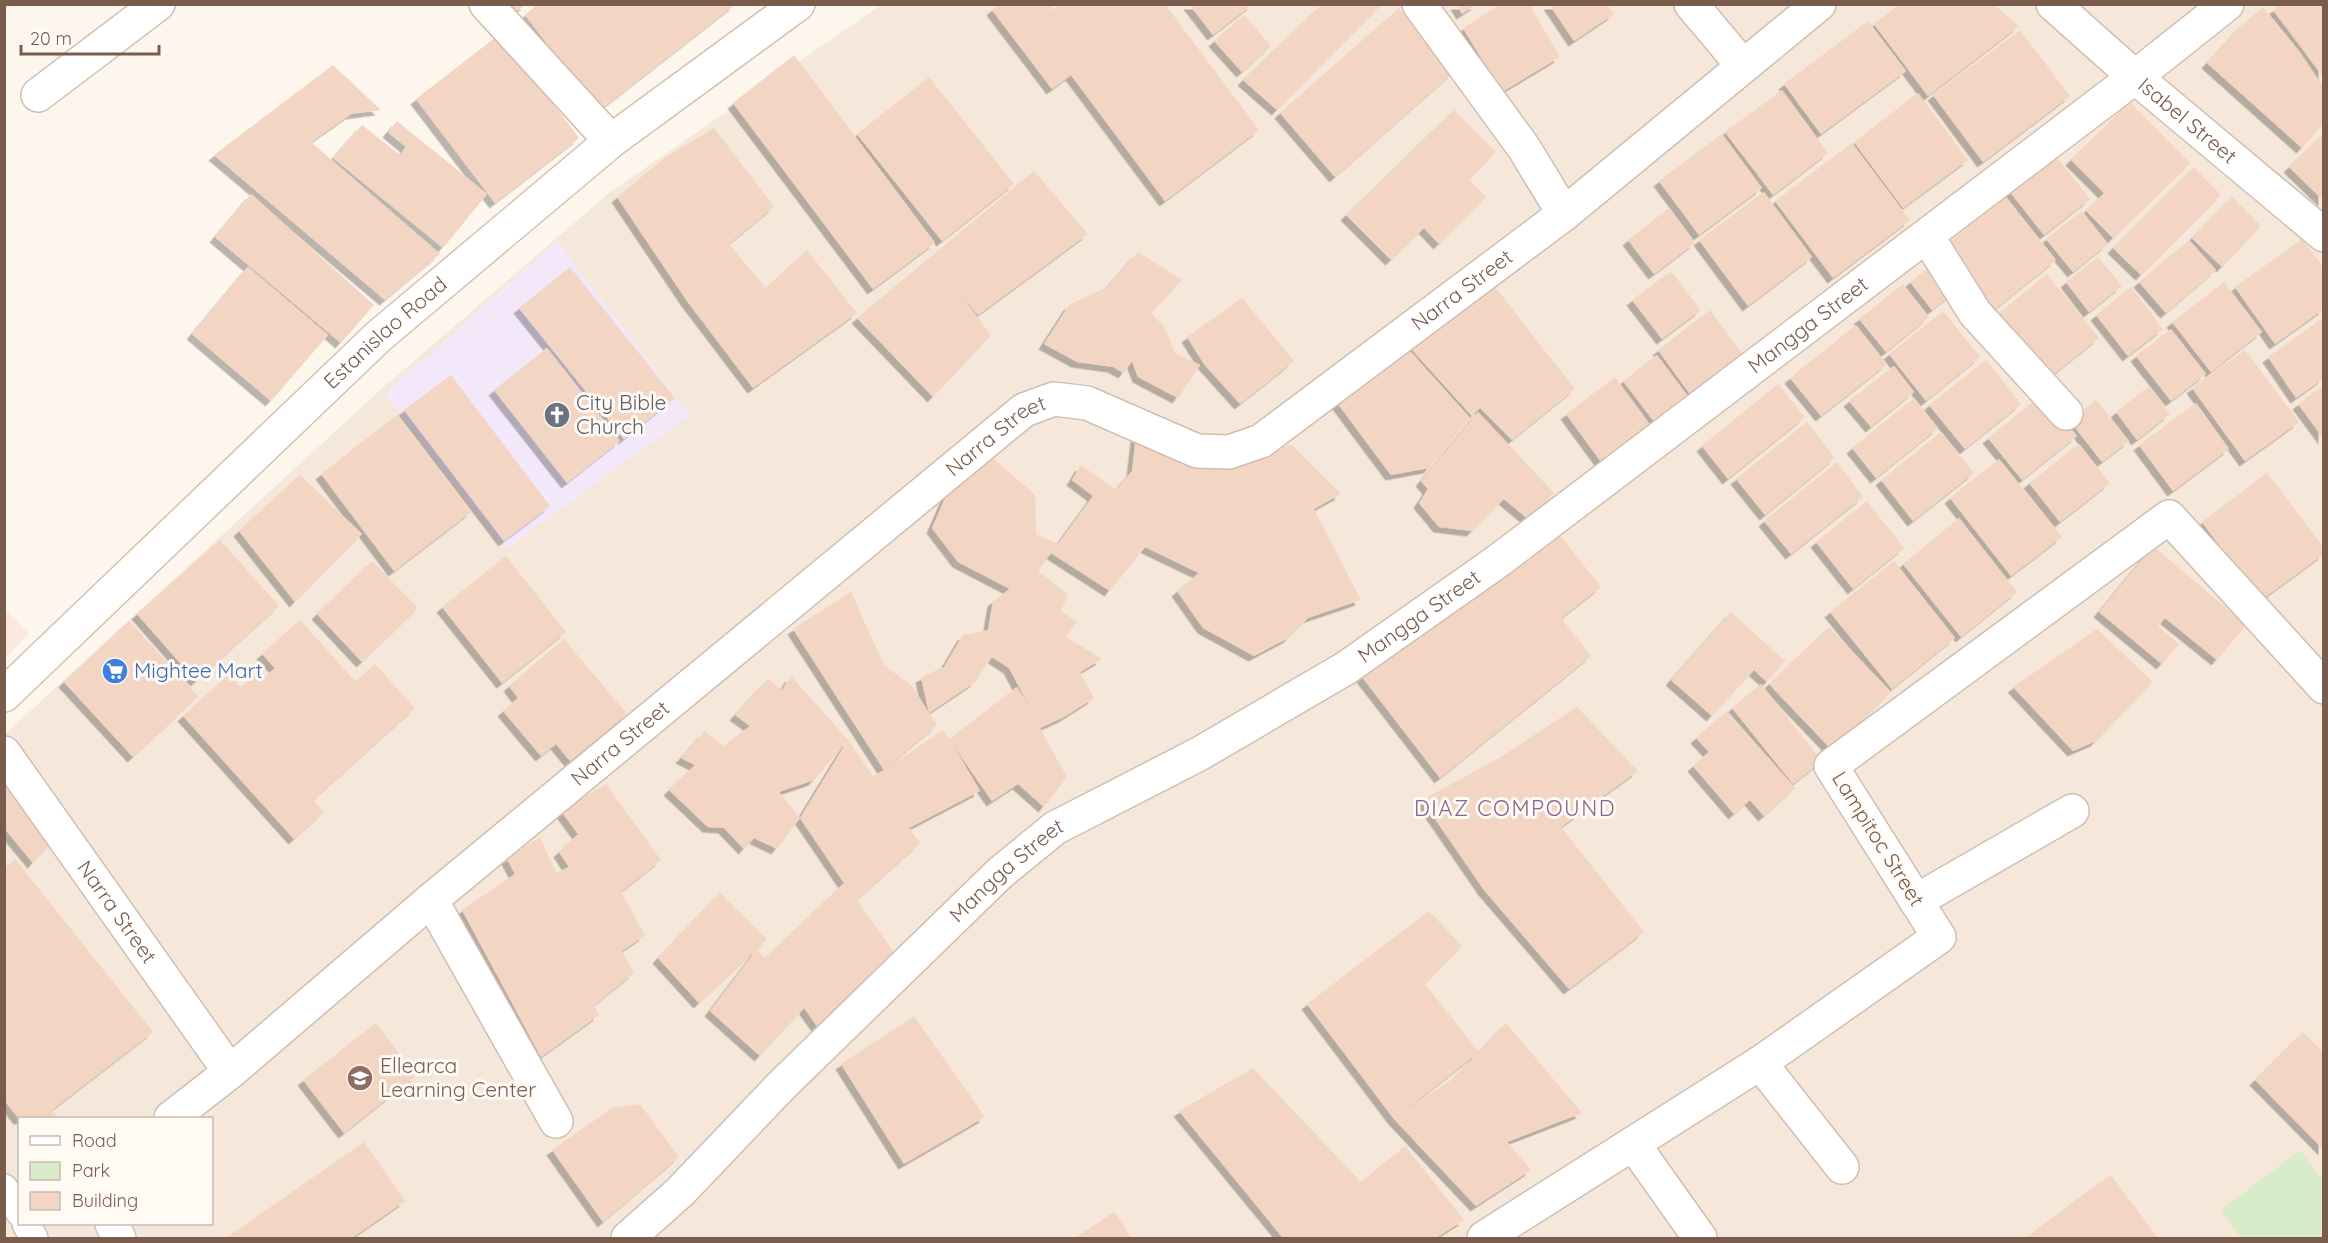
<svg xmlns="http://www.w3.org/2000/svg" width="2328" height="1243" viewBox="0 0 2328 1243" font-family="Quicksand,sans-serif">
	<defs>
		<filter id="shadow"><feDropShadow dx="-5.5" dy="5.5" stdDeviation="0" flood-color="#0004"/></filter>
	</defs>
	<rect width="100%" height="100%" fill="#fdf6ec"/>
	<!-- residential -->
	<path fill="#f5e8da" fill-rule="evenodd" d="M881 5H2323V1238H5V734L378 392 609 193ZM20 1118H212V1224H20Z"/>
	<!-- commercial -->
	<path fill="#fde8e0" d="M5 608 29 634 5 658Z"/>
	<!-- education -->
	<path fill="#f3e8fa" d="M557 241 690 415 506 549 385 394Z"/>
	<!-- green -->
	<path fill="#d8ecc9" d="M2300 1150 2323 1181V1238H2241L2220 1211Z"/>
	<!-- building -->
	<path fill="#f3d5c3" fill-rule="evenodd" filter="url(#shadow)" d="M504 4H527L510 15Z
		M538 4H736L599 111 525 15Z
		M999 4H1049L1053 10 1060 4H1165L1259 130 1165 201 1071 75 1052 89 992 10Z
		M1189 4H1253L1213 35Z
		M1322 4H1382L1277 110 1243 80Z
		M1456 4H1477L1462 14Z
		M1501 4H1529L1560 57 1502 92 1463 28Z
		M1549 4H1607L1614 14 1574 41Z
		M1900 4H1993L2019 26 1928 96 1874 24Z
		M2281 4H2324V78L2273 10Z
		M2263 7 2299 51 2324 88V123L2302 148 2207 63 2243 24Z
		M1399 8 1454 72 1335 177 1280 113Z
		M1244 15 1271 46 1242 72 1214 41Z
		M1868 21 1906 71 1821 134 1784 84Z
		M2020 30 2070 96 1983 162 1933 95Z
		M500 34 579 138 495 203 416 99Z
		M794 55 935 243 873 289 733 103Z
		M333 65 381 110 351 114 311 142 440 254 385 300 214 155Z
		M929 77 1014 184 942 241 857 134Z
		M1782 90 1828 153 1773 195 1725 132Z
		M1918 93 1968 160 1903 208 1854 142Z
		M2130 102 2190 163 2113 238 2086 211 2104 193 2071 160Z
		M1454 110 1496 152 1469 179 1486 197 1439 244 1424 228 1391 260 1346 215Z
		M397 121 487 194 443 248 333 158 362 125 400 155 406 147 388 132Z
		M714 128 774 207 729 244 766 288 807 250 857 313 753 388 687 301 617 197 666 157Z
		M2324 133V201L2289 167Z
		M1722 134 1762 188 1699 235 1659 181Z
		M1852 143 1910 220 1833 278 1775 201Z
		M2055 155 2090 199 2044 235 2010 192Z
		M2194 167 2221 195 2141 275 2113 248Z
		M1034 171 1088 234 978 315 961 295 991 335 933 397 857 318Z
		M1764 192 1812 257 1748 306 1699 240Z
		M251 194 374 305 341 343 215 237Z
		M2006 197 2056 260 1994 310 1943 247Z
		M2232 197 2261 226 2222 267 2192 238Z
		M1669 208 1695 243 1654 274 1628 240Z
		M2082 211 2108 244 2073 272 2046 239Z
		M2302 239 2324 268V309L2275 344 2235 287Z
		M2189 240 2216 270 2166 313 2139 282Z
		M1138 252 1182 280 1151 313 1165 328 1175 353 1200 365 1178 398 1138 377 1132 361 1124 373 1113 367 1077 362 1044 344 1069 305 1107 287Z
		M2098 257 2122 286 2089 312 2066 282Z
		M1931 266 1953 293 1932 310 1910 282Z
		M248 267 328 335 271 401 192 334Z
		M570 267 675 398 624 439 519 308Z
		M1671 271 1701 310 1662 339 1632 300Z
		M2047 274 2099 338 2049 378 1998 314Z
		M1488 278 1575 389 1512 440 1480 408 1472 416 1404 341Z
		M2224 282 2262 332 2211 372 2172 322Z
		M1903 284 1929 317 1886 352 1859 319Z
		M2131 287 2163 329 2128 356 2096 315Z
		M1242 298 1294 361 1240 404 1204 364 1187 337Z
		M1710 310 1745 357 1692 397 1658 350Z
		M1943 311 1980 357 1926 401 1889 354Z
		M2324 317V378L2296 398 2268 357Z
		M1856 325 1887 364 1821 416 1790 378Z
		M2171 329 2206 374 2171 401 2136 356Z
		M1401 341 1470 418 1429 468 1391 475 1335 400Z
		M547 348 620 441 567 483 494 390Z
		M2245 350 2299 422 2245 461 2192 388Z
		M1657 355 1693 403 1659 428 1623 381Z
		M1986 360 2021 404 1965 449 1929 405Z
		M1894 366 1914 392 1871 427 1849 401Z
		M451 375 550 506 504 541 404 410Z
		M1615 377 1651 426 1602 463 1566 414Z
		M1778 384 1805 417 1728 479 1702 446Z
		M2324 385V439L2298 404Z
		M2149 386 2170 414 2137 440 2116 412Z
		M2043 394 2077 436 2022 480 1988 438Z
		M1914 398 1938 428 1876 478 1852 448Z
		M2096 400 2129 441 2102 462 2070 421Z
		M2196 403 2229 449 2173 491 2139 445Z
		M1478 412 1554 493 1528 519 1504 499 1472 531 1439 527 1419 503 1428 489 1421 481Z
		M397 415 471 512 394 571 321 474Z
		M1807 422 1835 458 1765 515 1736 479Z
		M1941 432 1974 473 1913 521 1881 480Z
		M1136 436 1225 460 1292 445 1341 494 1314 509 1361 600 1308 618 1288 638 1254 656 1203 628 1177 591 1199 573 1145 547 1110 591 1051 553 1038 571 1068 594 1061 611 1077 622 1066 637 1102 659 1080 672 1094 698 1064 717 1040 728 1067 777 1044 807 1018 784 992 801 953 745 980 791 909 828 920 843 857 900 895 954 817 1026 804 1008 760 1056 710 1011 757 949 765 958 844 883 800 818 848 740 814 780 779 792 800 818 777 849 754 838 744 849 724 828 708 827 669 790 695 765 681 758 705 731 723 746 750 726 735 715 768 679 782 690 791 676 848 740 873 776 884 770 793 629 851 592 884 665 912 686 929 713 921 677 944 667 963 635 988 630 993 601 1010 589 958 562 932 528 961 462 985 451 1035 495 1036 534 1058 544 1093 496 1072 480 1081 465 1116 490 1132 471ZM992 657 1009 668 1031 709 1017 687 949 739 943 730 885 769 937 725 929 713 975 682Z
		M2079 444 2110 483 2060 522 2029 483Z
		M1999 459 2062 537 2011 576 1950 498Z
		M1837 462 1863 497 1791 554 1764 521Z
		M2267 473 2324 548V554L2260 601 2202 522Z
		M300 475 362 534 295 602 239 531Z
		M1867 501 1904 548 1853 589 1816 542Z
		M1959 518 2017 592 1961 637 1903 564Z
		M1556 530 1601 587 1561 618 1591 656 1440 778 1362 677Z
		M220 540 279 606 196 681 137 614Z
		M2153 546 2246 625 2217 660 2165 618 2158 626 2179 644 2162 664 2099 612Z
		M506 556 566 632 502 683 442 607Z
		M372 561 418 608 362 662 317 614Z
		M1894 561 1955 638 1892 689 1830 612Z
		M1731 612 1785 661 1767 682 1754 670 1712 716 1671 680Z
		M300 620 356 682 375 664 415 708 313 800 324 812 294 839 183 716 229 674 241 688 258 672 263 679 275 668 262 654Z
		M129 621 198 696 133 757 64 682Z
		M1829 627 1891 692 1832 750 1769 684Z
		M2097 629 2153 682 2096 741 2073 751 2013 687Z
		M564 639 627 714 570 761 556 744 541 756 503 711 518 698 509 686Z
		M1761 684 1822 761 1793 784 1732 708Z
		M1577 707 1638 771 1561 827 1644 932 1569 989 1484 890 1422 800 1499 758Z
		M1727 711 1795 788 1764 816 1750 800 1734 814 1693 766 1709 752 1696 738Z
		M606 784 661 860 621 892 645 935 622 951 634 973 594 1005 599 1015 541 1057 462 910 515 874 507 859 540 837 556 873 569 867 559 852 578 834 561 811Z
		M9 785 56 838 33 863 4 828V788Z
		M15 859 153 1032 52 1110 59 1118 19 1119 4 1100V868Z
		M720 893 767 939 699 1003 658 958Z
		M1429 911 1462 946 1425 984 1479 1052 1506 1023 1582 1113 1507 1142 1531 1170 1476 1206 1394 1119 1307 1004ZM1479 1052 1454 1078 1398 1116Z
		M914 1016 985 1117 904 1164 841 1064Z
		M376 1023 416 1076 344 1133 303 1080Z
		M2303 1032 2324 1053V1150L2255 1080Z
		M1253 1068 1361 1182 1405 1146 1464 1220 1436 1238H1283L1179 1111Z
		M640 1104 679 1157 603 1222 552 1150 612 1108Z
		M364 1142 405 1201 352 1238H226Z
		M2111 1175 2158 1238H2025L2077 1199Z
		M1114 1212 1132 1238H1075Z"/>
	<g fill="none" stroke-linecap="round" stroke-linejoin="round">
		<defs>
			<path id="lane" d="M4 1188 20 1213
				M26 1224 34 1238"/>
			<g id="street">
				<path d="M486 4 611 141"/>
				<path d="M1419 4 1524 148 1564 214"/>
				<path d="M1691 4 1743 66"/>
				<path id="s1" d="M2053 4 2135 77 2324 235"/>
				<path d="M38 95 158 4"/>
				<path d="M1927 236 1975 313 2066 413"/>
				<path id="s2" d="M4 753 230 1072"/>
				<path d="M431 900 556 1121"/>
				<path d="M1916 901 2072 811"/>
				<path d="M1760 1063 1842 1167"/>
				<path id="s3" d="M171 1118 230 1072 431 900 1024 410 1054 399 1087 403 1197 451 1229 452 1261 441 1564 214 1819 4"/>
				<path d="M1634 1145 1700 1238"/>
				<path d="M112 1224 119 1238"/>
				<path id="s4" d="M628 1238 680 1192 781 1086 1000 873 1055 828 1199 754 1346 668 1498 561 2135 77 2227 4"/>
				<path d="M1484 1238 1760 1063 1939 937 1831 766 2169 517 2324 687"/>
			</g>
			<g id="secondary">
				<path id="s5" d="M4 695 379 336 611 141 798 4"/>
			</g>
		</defs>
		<!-- lane casing -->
		<use href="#lane" stroke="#d1beb0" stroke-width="30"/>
		<!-- street casing -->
		<use href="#street" stroke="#d1beb0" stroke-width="36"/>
		<!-- secondary casing -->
		<use href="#secondary" stroke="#d6c0b0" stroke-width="36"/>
		<!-- lane -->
		<use href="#lane" stroke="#fff" stroke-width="27"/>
		<!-- street -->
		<use href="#street" stroke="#fff" stroke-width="33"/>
		<!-- secondary -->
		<use href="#secondary" stroke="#fff" stroke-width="33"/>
	</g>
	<!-- icons -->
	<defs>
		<symbol id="church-disc" viewBox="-11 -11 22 22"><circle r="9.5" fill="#6b7280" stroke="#fffaf3"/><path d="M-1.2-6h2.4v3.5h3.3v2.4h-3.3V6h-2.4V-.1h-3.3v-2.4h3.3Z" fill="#fff"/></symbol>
		<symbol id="supermarket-disc" viewBox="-11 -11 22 22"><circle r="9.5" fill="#3f7fe0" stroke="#fffaf3"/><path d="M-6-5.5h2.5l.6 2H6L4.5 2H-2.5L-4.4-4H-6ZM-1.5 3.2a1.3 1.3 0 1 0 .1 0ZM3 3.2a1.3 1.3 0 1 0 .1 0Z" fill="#fff"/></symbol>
		<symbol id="school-disc" viewBox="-11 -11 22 22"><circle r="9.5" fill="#8d6e63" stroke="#fffaf3"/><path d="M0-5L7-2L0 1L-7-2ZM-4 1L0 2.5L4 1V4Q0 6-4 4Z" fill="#fff"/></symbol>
	</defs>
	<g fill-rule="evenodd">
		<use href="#church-disc" x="542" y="400" width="30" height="30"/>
		<use href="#supermarket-disc" x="100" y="656" width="30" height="30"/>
		<use href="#school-disc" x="345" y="1063" width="30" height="30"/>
	</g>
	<g text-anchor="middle" stroke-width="6" stroke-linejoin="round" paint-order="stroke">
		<!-- street labels -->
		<g font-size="21" fill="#7a5c4d" stroke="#fffaf3">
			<text dy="7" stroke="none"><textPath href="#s1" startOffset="178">Isabel Street</textPath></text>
			<text dy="7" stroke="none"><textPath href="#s3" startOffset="1611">Narra Street</textPath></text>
			<text dy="7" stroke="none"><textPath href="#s4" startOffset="1500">Mangga Street</textPath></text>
			<text dy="7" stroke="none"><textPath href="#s5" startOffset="526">Estanislao Road</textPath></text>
			<text dy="7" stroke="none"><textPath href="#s3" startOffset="1071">Narra Street</textPath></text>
			<text dy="7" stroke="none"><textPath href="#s4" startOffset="1014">Mangga Street</textPath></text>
			<text dy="7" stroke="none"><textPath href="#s3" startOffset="585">Narra Street</textPath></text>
			<text transform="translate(1878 839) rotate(58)" y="7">Lampitoc Street</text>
			<text dy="7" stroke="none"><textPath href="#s4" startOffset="528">Mangga Street</textPath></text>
			<text dy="7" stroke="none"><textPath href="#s2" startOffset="195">Narra Street</textPath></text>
		</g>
		<!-- worship labels -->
		<g font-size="21" fill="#5b616d" stroke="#fffaf3" text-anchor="start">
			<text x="576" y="410">City Bible<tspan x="576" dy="24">Church</tspan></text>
		</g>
		<!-- shop labels -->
		<g font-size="21" fill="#366cbe" stroke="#fffaf3" text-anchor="start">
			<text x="134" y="678">Mightee Mart</text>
		</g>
		<!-- education labels -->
		<g font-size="21" fill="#785e54" stroke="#fffaf3" text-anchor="start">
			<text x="380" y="1073">Ellearca<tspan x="380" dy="24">Learning Center</tspan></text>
		</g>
		<!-- neighbourhood labels -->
		<g font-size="22" letter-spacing="1.5" fill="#846695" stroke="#fffaf3">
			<text x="1515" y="816">DIAZ COMPOUND</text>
		</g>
	</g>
	<!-- border -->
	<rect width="2328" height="1243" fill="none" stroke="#7a5c4d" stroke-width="12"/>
	<!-- legend -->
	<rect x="18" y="1117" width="195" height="108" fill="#fffaf3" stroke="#cabbb1" stroke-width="1.5"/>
	<rect x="30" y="1136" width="30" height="9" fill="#ffffff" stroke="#cabbb1" stroke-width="1.5"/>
	<text x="72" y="1147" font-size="18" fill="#7a5c4d">Road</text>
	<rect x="30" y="1162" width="30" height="18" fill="#d8ecc9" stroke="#cabbb1" stroke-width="1.5"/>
	<text x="72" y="1177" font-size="18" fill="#7a5c4d">Park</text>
	<rect x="30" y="1192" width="30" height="18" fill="#f3d5c3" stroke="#cabbb1" stroke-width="1.5"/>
	<text x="72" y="1207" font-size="18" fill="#7a5c4d">Building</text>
	<!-- scale -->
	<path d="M21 45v9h138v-9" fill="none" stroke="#7a5c4d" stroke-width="3"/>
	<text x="30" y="45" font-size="18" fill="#7a5c4d" stroke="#fffaf3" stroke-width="4.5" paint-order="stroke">20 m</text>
</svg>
